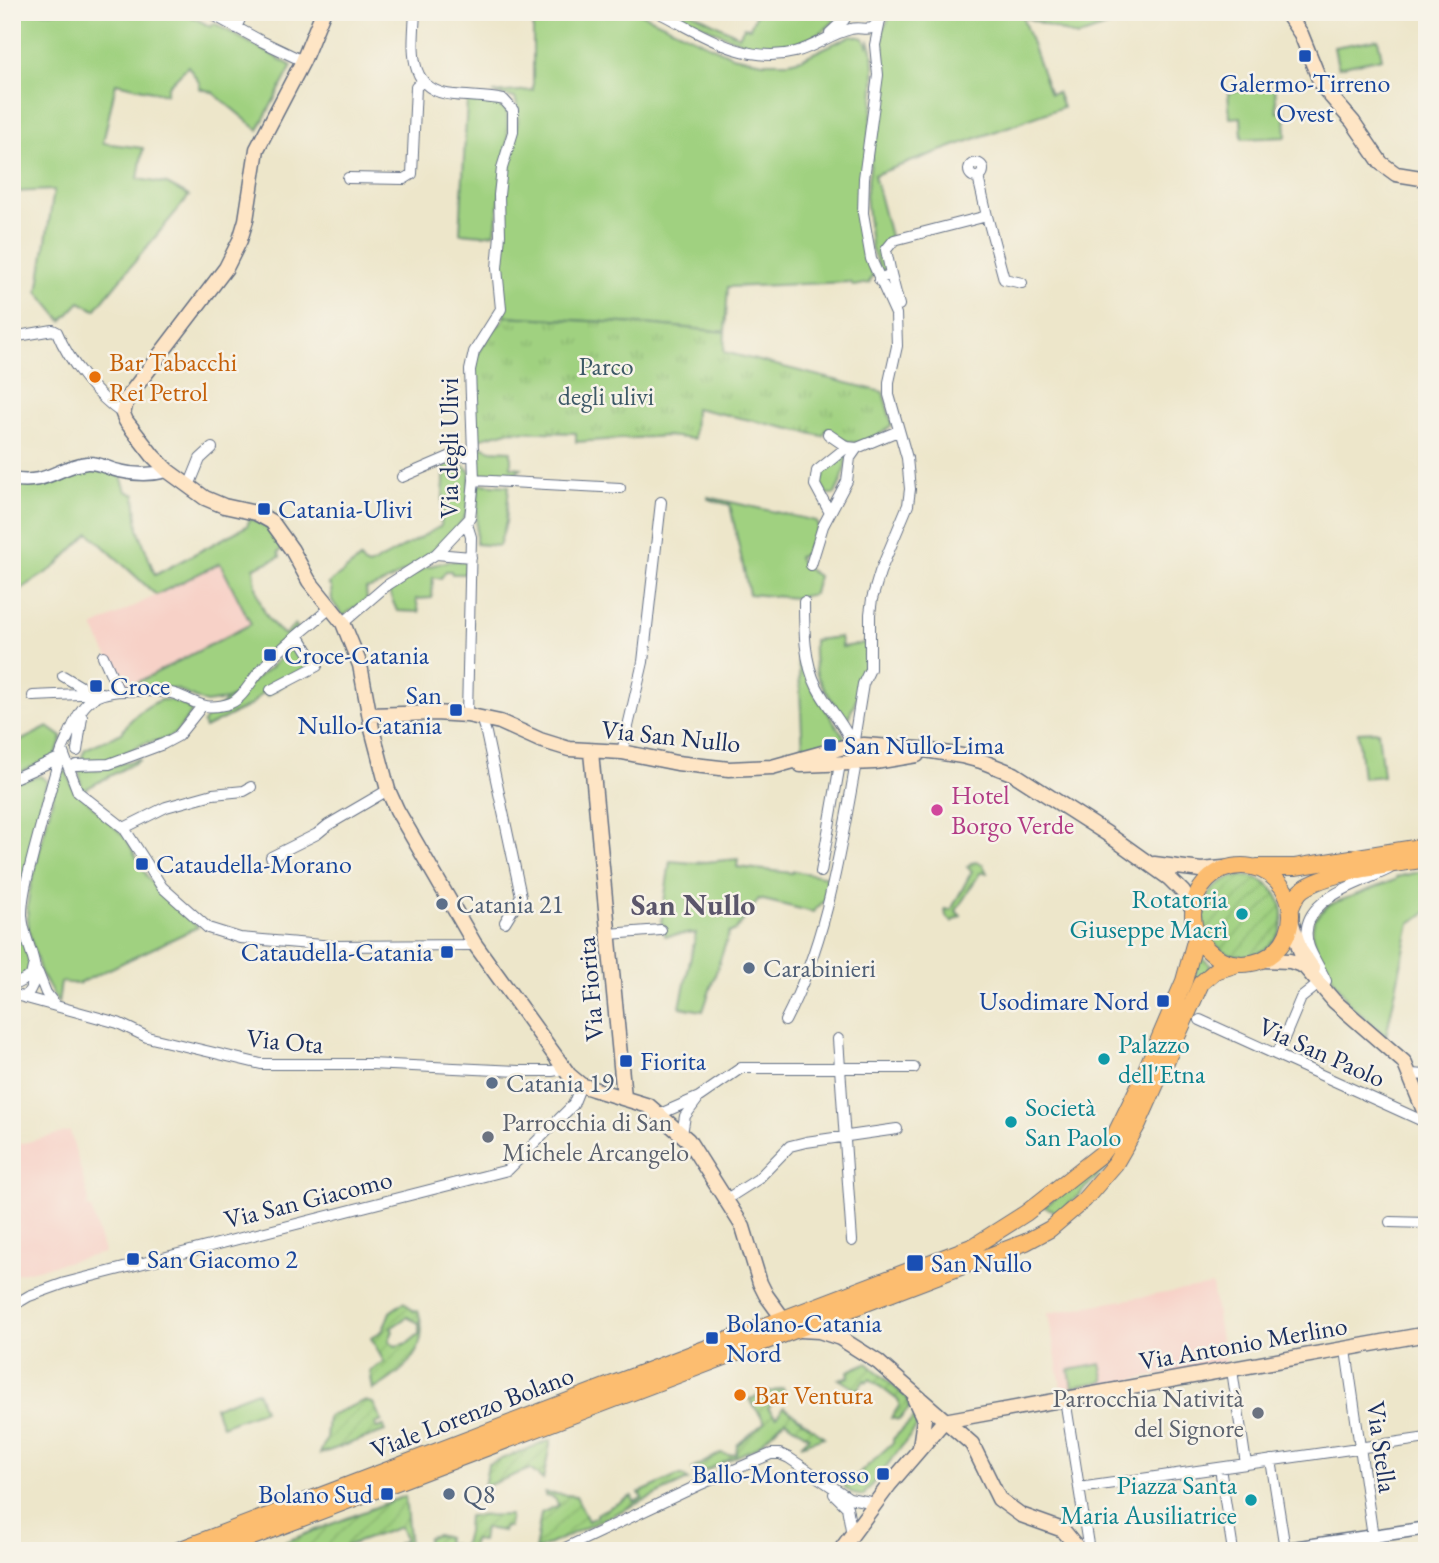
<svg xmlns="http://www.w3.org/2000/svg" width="1439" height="1563" viewBox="0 0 1439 1563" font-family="'EB Garamond',serif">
	<defs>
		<pattern id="park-tufts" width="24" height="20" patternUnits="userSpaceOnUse" patternTransform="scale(1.75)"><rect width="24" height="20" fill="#a0d180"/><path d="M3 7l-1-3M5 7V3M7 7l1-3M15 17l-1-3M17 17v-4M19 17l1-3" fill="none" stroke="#89b471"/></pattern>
		<pattern id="garden-furrows" width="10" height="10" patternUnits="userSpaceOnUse" patternTransform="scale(1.75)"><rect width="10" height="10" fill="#a0d180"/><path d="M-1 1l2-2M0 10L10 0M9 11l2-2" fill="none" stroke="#89b471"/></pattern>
	</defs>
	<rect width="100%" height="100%" fill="#f7f3e8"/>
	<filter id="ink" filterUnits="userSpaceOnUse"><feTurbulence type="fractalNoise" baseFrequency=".0143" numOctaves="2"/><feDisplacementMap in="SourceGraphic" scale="14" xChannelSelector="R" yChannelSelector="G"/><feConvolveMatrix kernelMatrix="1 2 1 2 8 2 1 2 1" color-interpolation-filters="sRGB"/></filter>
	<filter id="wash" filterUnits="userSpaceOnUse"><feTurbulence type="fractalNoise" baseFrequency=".00686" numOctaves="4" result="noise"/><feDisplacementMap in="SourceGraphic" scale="28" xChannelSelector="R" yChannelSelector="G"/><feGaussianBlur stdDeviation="1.57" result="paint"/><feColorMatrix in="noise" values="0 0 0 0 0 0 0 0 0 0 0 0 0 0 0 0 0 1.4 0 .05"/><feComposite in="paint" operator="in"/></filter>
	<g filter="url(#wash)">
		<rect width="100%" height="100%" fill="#ede6ca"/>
		<!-- built -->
		<path fill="#f7d1c7" d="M220 563 251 624 130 686 122 684 93 627Z
			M70 1131 89 1200 87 1208H91L104 1253 12 1275V1146Z
			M1212 1285 1225 1363 1062 1393 1048 1313Z"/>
		<!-- grass -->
		<path fill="#a0d180" stroke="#5e806f" stroke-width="2" d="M12 12H183L211 27 214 23 292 66 258 130 212 92 199 88 200 84 188 66 168 86 166 94 116 83 103 143 143 148 138 179 167 184 189 196 95 310 80 302 62 321 38 292 54 190 12 192Z
			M533 12H638L732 56 763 62H789L801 59 852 35 863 38 868 46 869 41C885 72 860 178 860 218 860 238 867 257 873 275L869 283 854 286 850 282 728 287 725 332 656 325 504 316 506 304 501 280 503 178 518 121V107L515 98 493 93 533 90Z
			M677 12H691L739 36 744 27 750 28 757 12H840C833 26 820 34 807 40 759 59 718 33 677 12Z
			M893 12H1126L1128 19 1077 37 1022 16 1050 94 1057 92 1063 107 874 175 890 236 882 247 886 268 881 272 871 247 866 195 882 86 879 46 881 45 883 29Z
			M1378 39 1382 58 1338 67 1334 47Z
			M1275 87 1277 112H1285L1286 137 1242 139 1241 117 1230 118 1228 92Z
			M467 100 498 105 507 111 508 137 495 233 482 235 460 233Z
			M481 446 491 450 511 451V467L523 468 518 470 517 473 503 477 479 476 476 447Z
			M848 453 842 479 835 494H827L820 484 827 468Z
			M445 464C456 464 465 462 470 473 469 485 471 506 465 516 451 542 395 583 366 589L367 599 343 616 332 601 331 587 328 584 360 559 364 564 369 566 441 526Z
			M92 468 121 476 126 491 135 495 138 529 155 575 247 526 250 518 266 527 283 549 278 552 280 557 254 568C256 596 262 619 285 635L295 624 298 628 274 648 231 699 206 703 176 689 130 686 251 624 220 563 156 595 89 533 55 567 12 595V483C46 490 62 472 92 468Z
			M480 484 509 486 506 522 499 546 476 544C476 524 478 505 478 485Z
			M708 497 816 521 818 526 809 553 798 557 804 567 818 576 814 594 795 598 749 594 730 505 708 499Z
			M449 561H467L465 574H452L451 571H446L441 578H433L432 598 416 599 419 612 397 611 388 590 426 567Z
			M840 637 842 647 866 643C865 671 859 698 846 722 826 686 812 687 814 640Z
			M296 642 311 665 270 694 267 696 263 692 251 705 205 728 203 723 208 715 271 667Z
			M798 651 802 653 813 690 844 737 843 740 803 753Z
			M161 700C172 699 185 703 192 712L175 734 163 740 145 743 111 760 87 762 81 759 85 749 122 733C129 718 146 706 161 700Z
			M48 727 62 737 55 757 12 776V745Z
			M1378 731 1383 776 1363 778 1358 732Z
			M138 759 140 760 82 791 79 770 102 769Z
			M64 771 67 772 72 786 126 838 148 878 157 890 198 927 78 984 61 982 58 1003 40 971 29 932 27 908 29 893 59 772Z
			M40 776 47 781 32 842 18 922 30 964 28 974C23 977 19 980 12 977V783Z
			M738 859 737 867 792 873 793 871 829 877 825 900 813 912 759 899 736 930 729 933 703 1011 680 1007 696 933 665 936 664 925 661 923 670 861 693 863Z
			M1427 870V912L1410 923 1386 1036 1350 1005 1318 954 1312 932 1314 919 1328 905 1395 880 1397 877Z
			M1199 956 1211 965 1121 1141 1105 1169 1055 1218 1053 1210 1044 1207 1098 1166 1140 1096 1194 979Z
			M1101 1364 1105 1381 1072 1387 1069 1370Z
			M257 1391 264 1410 222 1426 215 1407Z
			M914 1418 917 1420 916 1428 863 1496 854 1494 843 1486C862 1474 875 1457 893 1443V1439Z"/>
		<!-- park -->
		<path fill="url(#park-tufts)" stroke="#5e806f" stroke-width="2" d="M504 316 656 325 725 332 724 352 883 392 892 424C883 435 861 447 846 441 839 439 833 433 827 429L823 436 695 408 694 439 666 436 576 442V433L508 431 478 439 475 438 473 378 476 357 491 332 503 321Z"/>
		<!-- garden -->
		<path fill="url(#garden-furrows)" stroke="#5e806f" stroke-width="2" fill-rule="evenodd" d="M977 862 983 865 987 873H980L956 911 961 916 952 922 946 916 945 909 951 910 972 871 967 867 971 863Z
			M1203 916a40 40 0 1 1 80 0a40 40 0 1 1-80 0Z
			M404 1302 414 1312 418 1311C432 1349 404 1372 373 1390L370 1371 384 1362 371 1338 383 1330 390 1312ZM407 1317 419 1323V1334L408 1343 395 1346 389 1340 393 1331 391 1328Z
			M867 1363 907 1398 910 1407 899 1420 891 1418 899 1406V1401L870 1379 867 1382 865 1380 857 1390 839 1379 849 1377 848 1371Z
			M783 1388 785 1392 768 1408 776 1417 784 1407 824 1437 801 1445 809 1437 785 1420 757 1447 695 1476 692 1469 721 1453 728 1455 736 1454 737 1445 765 1422 749 1399Z
			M364 1401 373 1403 382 1421 375 1424 377 1428 384 1426 385 1431 320 1454 326 1439 328 1416Z
			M551 1440 543 1480 530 1469 484 1487 488 1464Z
			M677 1476H683L688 1480 535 1551 541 1513 559 1505 554 1498 545 1496V1493L576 1496 588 1521 596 1517V1514L632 1496 634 1502 642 1498 639 1493Z
			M405 1496 409 1537 406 1551H388L397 1547V1544L405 1540 400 1527 346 1546V1551H335L334 1548 326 1551H261Z
			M510 1515 509 1527H504L503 1531 484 1528 482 1541 473 1540 471 1551H452L426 1545 428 1537 437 1535 447 1538 446 1543 463 1547 467 1532 468 1516Z"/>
	</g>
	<g filter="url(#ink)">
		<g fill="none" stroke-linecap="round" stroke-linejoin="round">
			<defs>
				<path id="minor" d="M208 12 261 41 303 61
					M658 12C701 34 745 65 795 52 815 47 832 33 851 29 858 27 865 30 872 28L880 21 882 12
					M236 28 243 12
					M830 33 844 20 848 13
					M969 170a7 7 0 1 1 14 0a7 7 0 1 1-14 0Z
					M978 177 987 216
					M348 178 404 179 412 174 416 87 422 82
					M891 274 899 305
					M879 279 891 274 886 250 894 240 987 216 1004 279 1022 283
					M12 337 53 330 57 332C69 362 97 396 123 414
					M828 434 847 447
					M402 477 451 456H473
					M474 480 620 488
					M189 486 200 459 212 448
					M829 511 815 485 817 471 847 447 857 448
					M436 554 471 557
					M811 565 823 526 847 481 850 458 857 448 898 431
					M331 607C307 629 280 647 259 672 251 681 243 698 231 703 204 712 197 702 175 694 163 690 150 691 137 691 84 689 82 706 62 750L78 792 124 828 162 887 208 928 240 938 333 946 471 945 474 943
					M343 623 386 586 436 554 470 518 474 480 470 370 474 352 501 309 497 268 500 235 499 195 502 168 513 132V110L504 100C488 96 471 97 454 95 406 91 413 49 415 12
					M103 656 118 690
					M63 676 90 692
					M271 690 317 666 298 635
					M33 696 102 693
					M467 715 471 537 467 524
					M481 718 486 733 521 896 505 922
					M853 746 863 684 870 669V614L872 599 880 572 908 505 910 489 907 458 889 395V382L897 346 896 314 871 259 863 213 864 178 878 75 875 45 880 21
					M77 751 82 717
					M622 752 643 662 661 502
					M76 765 109 764 163 744 178 736 202 706
					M12 779 59 758
					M124 828 166 807 213 794 244 791 251 787
					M271 857 317 834 328 825 388 790
					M821 872 840 764
					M609 934 661 930
					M38 973 46 993 56 1006
					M1326 981C1321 969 1313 958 1309 947 1293 900 1358 885 1389 869
					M12 986 31 976 33 967
					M12 994 118 1023 147 1037 261 1064H370L519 1071H552L563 1069
					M25 997C49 969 23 947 22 915 22 893 29 872 34 851 43 818 51 784 62 751
					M1200 1020 1427 1123
					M785 1021C827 941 840 851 856 763 852 729 832 716 817 687 804 662 804 629 804 602
					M838 1039 852 1241
					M1277 1055 1301 998 1320 983
					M1410 1074 1427 1075
					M660 1114 699 1097 741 1068H914
					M682 1134 685 1116 697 1100
					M725 1200 758 1179 790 1146 806 1142 897 1129
					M1390 1222 1427 1223
					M12 1306 29 1296 65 1283 508 1170 573 1105 581 1085
					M1346 1350 1375 1551
					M1232 1370 1246 1464
					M1065 1399 1089 1551
					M1271 1460 1285 1549
					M1220 1468 1233 1551
					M1079 1488 1427 1438
					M834 1494 847 1507 852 1535
					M559 1551 699 1485 771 1454H780L789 1458 849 1498 876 1503"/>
				<path id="tertiary" d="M12 479C46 486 59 466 87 463 98 462 109 469 119 471 135 475 152 475 168 471
					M1273 1551 1427 1528"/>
				<path id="secondary" d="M323 12 303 61 257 149 246 220 240 240 226 268 127 398 123 414 126 421 153 456 168 471 205 498 224 506 256 513 272 522 292 550 309 581 343 623 360 665 372 729 388 790 397 810 474 943 569 1075 581 1085 593 1089 649 1106 688 1140 743 1227 760 1283 766 1295 784 1320
					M1286 12 1301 34 1322 86 1353 122 1381 163 1396 174 1427 179
					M370 715 435 713 467 715 500 722 540 740 569 749 622 752 677 763 729 769 772 767 844 747 864 745 919 749 962 756 981 761 1014 774 1106 833 1169 878 1183 892 1194 911
					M591 752 624 1097
					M801 765 875 762 917 755
					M1154 864 1201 870 1235 867
					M1291 920 1300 950 1313 969
					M1263 960 1290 961 1304 966 1334 1001 1404 1062 1427 1118
					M800 1330 819 1331 840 1338 878 1362 972 1444 999 1499 1021 1515 1063 1530 1080 1551
					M915 1400 924 1419 920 1447
					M840 1551 889 1485 944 1421 1427 1334"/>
				<path id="primary" d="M1193 915a49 49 0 1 1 98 0a49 49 0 1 1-98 0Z
					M1257 867H1295L1427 846
					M1291 908C1294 901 1296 894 1303 889 1329 871 1394 865 1427 859
					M176 1551 974 1246 1026 1213 1101 1154 1115 1135 1139 1086 1184 981 1197 934
					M216 1551 1026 1242 1050 1229 1084 1200 1115 1164 1138 1124 1201 983 1215 971 1238 964"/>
			</defs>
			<!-- minor casing -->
			<use href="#minor" stroke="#646f84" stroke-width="12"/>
			<!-- tertiary casing -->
			<use href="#tertiary" stroke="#646f84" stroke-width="15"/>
			<!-- secondary casing -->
			<use href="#secondary" stroke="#646f84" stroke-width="17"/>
			<!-- primary casing -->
			<use href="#primary" stroke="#646f84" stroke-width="18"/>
			<!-- minor -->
			<use href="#minor" stroke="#fff" stroke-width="10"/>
			<!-- tertiary -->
			<use href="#tertiary" stroke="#fff" stroke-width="12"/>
			<!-- secondary -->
			<use href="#secondary" stroke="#fee5c5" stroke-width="14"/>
			<!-- primary -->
			<use href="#primary" stroke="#fcbd6f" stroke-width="16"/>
		</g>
	</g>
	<!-- markers -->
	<g fill="#1a4fb4" stroke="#f7f3e8" stroke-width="2.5">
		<rect x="1298" y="49" width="14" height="14" rx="3.5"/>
		<rect x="257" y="502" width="14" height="14" rx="3.5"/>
		<rect x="263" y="648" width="14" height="14" rx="3.5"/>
		<rect x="89" y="679" width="14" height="14" rx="3.5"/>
		<rect x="449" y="703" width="14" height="14" rx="3.5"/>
		<rect x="823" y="738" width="14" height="14" rx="3.5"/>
		<rect x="135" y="857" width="14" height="14" rx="3.5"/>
		<rect x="440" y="945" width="14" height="14" rx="3.5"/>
		<rect x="1156" y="994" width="14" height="14" rx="3.5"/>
		<rect x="619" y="1054" width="14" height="14" rx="3.5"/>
		<rect x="126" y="1252" width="14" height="14" rx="3.5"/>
		<rect x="906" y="1254" width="18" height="18" rx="3.5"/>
		<rect x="705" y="1331" width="14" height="14" rx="3.5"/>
		<rect x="876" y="1467" width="14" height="14" rx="3.5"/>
		<rect x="380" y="1487" width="14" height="14" rx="3.5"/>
	</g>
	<g fill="#e8710a" stroke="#f7f3e8" stroke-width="2.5">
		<circle cx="95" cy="377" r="7"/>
		<circle cx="740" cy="1395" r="7"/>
	</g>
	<circle fill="#d1479c" stroke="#f7f3e8" stroke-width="2.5" cx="937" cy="810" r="7"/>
	<g fill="#5c6f8a" stroke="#f7f3e8" stroke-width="2.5">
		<circle cx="442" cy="904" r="7"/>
		<circle cx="749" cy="968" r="7"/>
		<circle cx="492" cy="1083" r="7"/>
		<circle cx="449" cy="1494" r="7"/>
	</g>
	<g fill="#0f9aa8" stroke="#f7f3e8" stroke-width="2.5">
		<circle cx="1242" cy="914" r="7"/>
		<circle cx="1104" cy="1059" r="7"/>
		<circle cx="1011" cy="1122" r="7"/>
		<circle cx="1251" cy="1500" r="7"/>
	</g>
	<g fill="#6b7280" stroke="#f7f3e8" stroke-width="2.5">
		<circle cx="488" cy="1137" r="7"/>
		<circle cx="1258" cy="1413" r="7"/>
	</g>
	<g text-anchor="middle" stroke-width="5" stroke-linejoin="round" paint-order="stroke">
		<!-- transit labels -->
		<g font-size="26" fill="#164399" stroke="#f7f3e8" text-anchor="start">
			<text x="1305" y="92" text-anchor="middle">Galermo-Tirreno<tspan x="1305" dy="30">Ovest</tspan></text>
			<text x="278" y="518">Catania-Ulivi</text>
			<text x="284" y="664">Croce-Catania</text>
			<text x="110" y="695">Croce</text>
			<text x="442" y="704" text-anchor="end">San<tspan x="442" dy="30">Nullo-Catania</tspan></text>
			<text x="844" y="754">San Nullo-Lima</text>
			<text x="156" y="873">Cataudella-Morano</text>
			<text x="433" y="961" text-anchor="end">Cataudella-Catania</text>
			<text x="1149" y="1010" text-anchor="end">Usodimare Nord</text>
			<text x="640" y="1070">Fiorita</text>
			<text x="147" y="1268">San Giacomo 2</text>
			<text x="931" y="1272">San Nullo</text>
			<text x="726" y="1332">Bolano-Catania<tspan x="726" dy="30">Nord</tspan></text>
			<text x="869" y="1483" text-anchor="end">Ballo-Monterosso</text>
			<text x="373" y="1503" text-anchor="end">Bolano Sud</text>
		</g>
		<!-- food labels -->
		<g font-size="26" fill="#c56008" stroke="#f7f3e8" text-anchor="start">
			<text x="109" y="371">Bar Tabacchi<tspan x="109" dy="30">Rei Petrol</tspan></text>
			<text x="754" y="1404">Bar Ventura</text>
		</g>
		<!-- park labels -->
		<g font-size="26" fill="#3c5866" stroke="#f7f3e8">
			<text x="606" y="375">Parco<tspan x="606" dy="30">degli ulivi</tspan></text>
		</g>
		<!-- street labels -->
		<g font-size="26" fill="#1b2f5e" stroke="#f7f3e8">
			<text transform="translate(449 448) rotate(-90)" y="9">Via degli Ulivi</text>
			<text transform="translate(671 736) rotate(6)" y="9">Via San Nullo</text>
			<text transform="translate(590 989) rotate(-95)" y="9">Via Fiorita</text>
			<text transform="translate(285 1041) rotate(5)" y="9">Via Ota</text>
			<text transform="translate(1322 1052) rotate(24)" y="9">Via San Paolo</text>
			<text transform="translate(308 1199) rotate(-14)" y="9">Via San Giacomo</text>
			<text transform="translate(1243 1343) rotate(-10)" y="9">Via Antonio Merlino</text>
			<text transform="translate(472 1412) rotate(-21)" y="9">Viale Lorenzo Bolano</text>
			<text transform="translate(1382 1447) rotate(82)" y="9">Via Stella</text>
		</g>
		<!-- hotel labels -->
		<g font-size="26" fill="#b23c85" stroke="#f7f3e8" text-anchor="start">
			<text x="951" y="804">Hotel<tspan x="951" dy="30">Borgo Verde</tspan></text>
		</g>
		<!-- culture labels -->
		<g font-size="26" fill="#0d838f" stroke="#f7f3e8" text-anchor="end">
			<text x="1228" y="908">Rotatoria<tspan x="1228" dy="30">Giuseppe Macrì</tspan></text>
			<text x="1118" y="1053" text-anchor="start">Palazzo<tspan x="1118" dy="30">dell'Etna</tspan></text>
			<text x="1025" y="1116" text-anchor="start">Società<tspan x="1025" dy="30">San Paolo</tspan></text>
			<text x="1237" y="1494">Piazza Santa<tspan x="1237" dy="30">Maria Ausiliatrice</tspan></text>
		</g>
		<!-- service labels -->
		<g font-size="26" fill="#4e5e75" stroke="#f7f3e8" text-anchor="start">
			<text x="456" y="913">Catania 21</text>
			<text x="763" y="977">Carabinieri</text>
			<text x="506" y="1092">Catania 19</text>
			<text x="463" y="1503">Q8</text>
		</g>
		<!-- worship labels -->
		<g font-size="26" fill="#5b616d" stroke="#f7f3e8" text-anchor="start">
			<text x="502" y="1131">Parrocchia di San<tspan x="502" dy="30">Michele Arcangelo</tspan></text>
			<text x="1244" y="1407" text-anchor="end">Parrocchia Natività<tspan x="1244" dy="30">del Signore</tspan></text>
		</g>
		<!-- quarter labels -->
		<g font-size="30" font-weight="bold" fill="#5b566b" stroke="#f7f3e8">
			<text x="693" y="915">San Nullo</text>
		</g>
	</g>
	<!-- margin -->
	<rect width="1439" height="1563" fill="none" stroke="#f7f3e8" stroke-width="42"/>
</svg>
